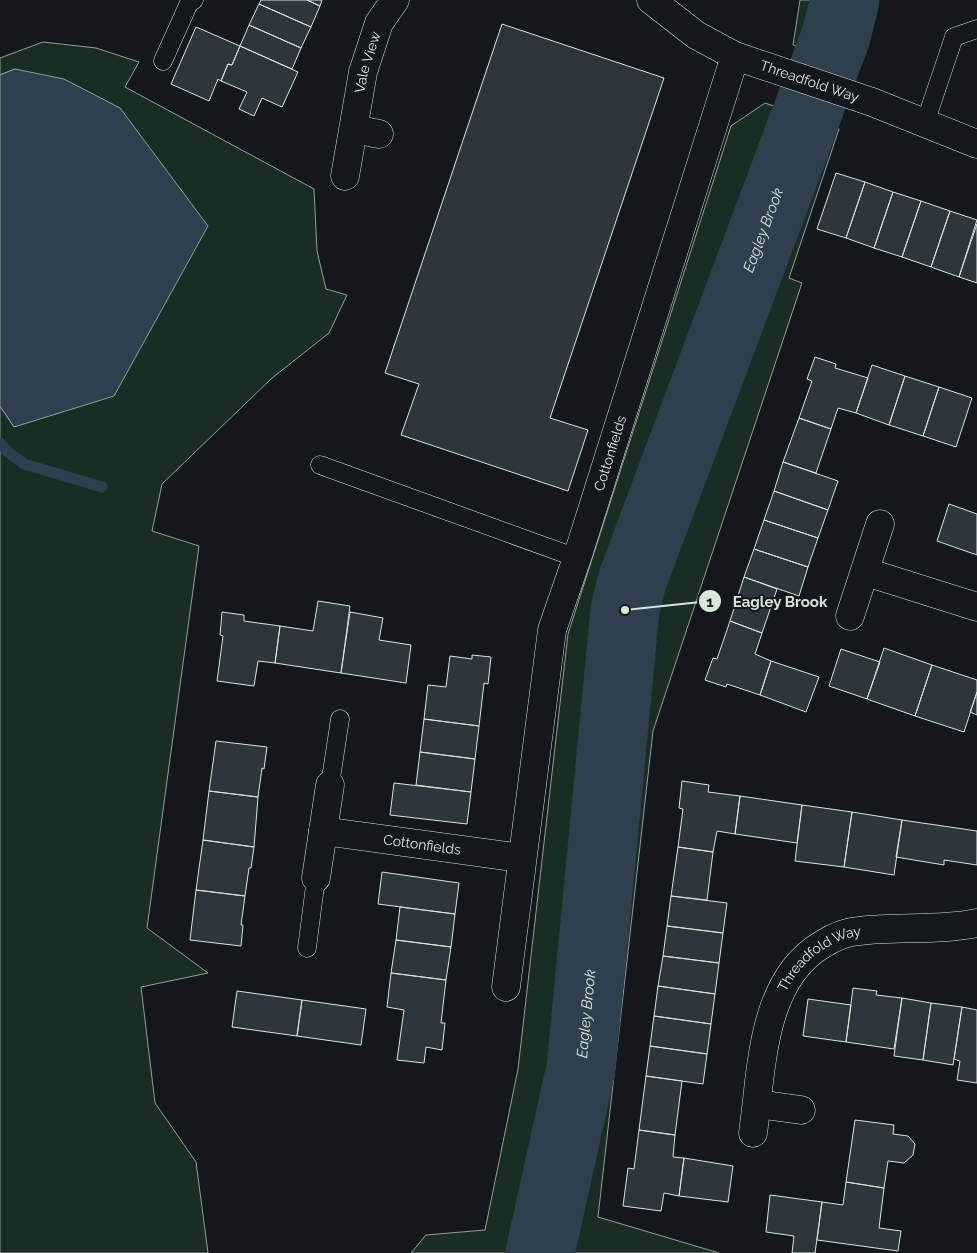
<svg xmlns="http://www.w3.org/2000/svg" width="977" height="1253" viewBox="0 0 977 1253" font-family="Raleway,sans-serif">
	<rect width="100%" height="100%" fill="#14181c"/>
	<!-- green -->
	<path fill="#1a2d24" stroke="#939e99" d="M800 0H862L853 69 793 45Z
		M43 42 96 48 139 62 125 87 314 189 317 251 326 289 347 295 329 333 272 378 162 484 152 531 199 546 147 928 208 973 141 987 155 1103 196 1162 208 1253H0V406L14 427 15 69 0 75V58Z
		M765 103 839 129 789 278 802 283 653 731 598 1217 719 1253H411L426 1235 485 1230 518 1069 568 634 731 126Z"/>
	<!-- water -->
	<path fill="#2f3f4d" stroke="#939e99" d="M15 69 64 79 120 108 208 226 114 396 14 427 0 406V75Z"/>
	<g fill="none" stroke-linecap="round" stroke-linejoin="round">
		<!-- stream -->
		<path stroke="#2f3f4d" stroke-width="11" d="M0 443 8 452 24 464 102 487"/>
		<!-- river -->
		<path stroke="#2f3f4d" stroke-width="69" id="s1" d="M540 1253 581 1068 625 610 632 581 836 36 845 0"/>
	</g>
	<!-- building -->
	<path fill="#2c363c" stroke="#d8e6dc" d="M261 0H307L320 6 311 27 259 4Z
		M307 0H322L320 6Z
		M259 4 311 27 301 48 249 25Z
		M502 24 664 78 550 418 588 430 568 491 401 435 419 384 385 373Z
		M249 25 301 48 292 69 240 46Z
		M196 27 240 46 232 65 228 64 221 81 218 79 209 101 171 84Z
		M240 46 298 72 282 107 262 98 254 116 239 109 247 92 221 81 228 64 232 65Z
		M836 173 865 182 846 238 817 229Z
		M865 182 893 192 874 248 846 238Z
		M893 192 921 201 902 257 874 248Z
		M921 201 950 211 931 267 902 257Z
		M950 211 977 220 959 277 931 267Z
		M977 224V283L959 277Z
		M815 357 836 364 835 368 868 378 856 413 838 408 831 429 799 418 812 381 807 379Z
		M872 365 905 376 889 425 856 413Z
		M905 376 939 387 923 436 889 425Z
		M939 387 972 398 956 447 923 436Z
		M799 418 831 429 816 473 783 462Z
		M783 462 838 481 828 510 774 491Z
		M774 491 828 510 818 538 764 520Z
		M949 504 977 514V555L937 541Z
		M764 520 818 538 808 567 754 549Z
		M754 549 808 567 799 596 744 577Z
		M744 577 777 589 762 633 730 621Z
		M318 601 350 606 341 673 275 663 280 626 313 631Z
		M222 612 244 615V621L280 626 275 663 258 661 254 686 217 681 223 636 220 635Z
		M350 612 383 618 379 640 411 645 406 683 341 673Z
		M730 621 762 633 755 654 771 661 760 695 727 684 726 687 705 680 713 658 717 659Z
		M884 648 932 665 915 716 867 699Z
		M841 649 880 662 867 699 829 686Z
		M472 655 491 657 488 684 484 683 479 726 424 719 428 685 446 687 450 656 472 659Z
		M771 661 819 677 806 712 760 695Z
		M932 665 977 680V692L964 732 915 716Z
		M977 692V715L970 712Z
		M424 719 479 726 475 759 420 752Z
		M216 741 267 747 264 769 262 768 258 797 209 791Z
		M420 752 475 759 471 792 416 785Z
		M682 781 709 785 708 792 740 796 735 834 717 831 713 852 678 847 683 809 679 808Z
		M394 783 471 792 467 824 390 815Z
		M209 791 258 797 254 847 203 840Z
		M740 796 802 805 797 843 735 834Z
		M802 805 852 812 844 867 795 861Z
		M852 812 902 820 894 875 844 867Z
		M902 820 977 831V865L944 860V865L896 857Z
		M203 840 254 847 251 868H249L245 896 196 890Z
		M678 847 713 852 707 900 671 896Z
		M382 872 459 883 455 914 378 904Z
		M196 890 245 896 241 925H243L241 946 190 940Z
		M671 896 727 903 723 933 667 926Z
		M400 907 455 914 451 947 396 940Z
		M667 926 723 933 719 963 663 956Z
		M396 940 451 947 446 980 391 973Z
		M663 956 719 963 715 994 658 986Z
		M391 973 446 980 441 1023H445L442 1050 426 1047 424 1063 397 1060 404 1010 387 1007Z
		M658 986 715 994 711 1024 654 1016Z
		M853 988 877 991 876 995 902 998 894 1049 846 1042Z
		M237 991 302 1000 297 1036 232 1027Z
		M902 998 931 1003 923 1060 894 1056Z
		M808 999 851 1005 846 1042 803 1036Z
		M302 1000 366 1009 361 1045 297 1036Z
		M931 1003 962 1007 953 1065 923 1060Z
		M962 1007 977 1010V1083L957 1080 960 1061 954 1059Z
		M654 1016 711 1024 707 1054 650 1046Z
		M650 1046 707 1054 703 1084 646 1076Z
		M646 1076 682 1081 675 1135 639 1130Z
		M855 1120 894 1125 893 1134 908 1136 915 1144 913 1155 904 1163 888 1161 884 1188 846 1182Z
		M639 1130 675 1135 673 1157 684 1158 679 1196 664 1193 661 1211 623 1206 628 1168 634 1169Z
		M684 1158 733 1166 728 1202 679 1196Z
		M846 1182 884 1188 879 1228 901 1231 898 1251 817 1240 822 1202 843 1205Z
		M770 1195 822 1202 815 1253H792L794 1236 766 1232Z"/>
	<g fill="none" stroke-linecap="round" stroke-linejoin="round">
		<defs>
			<path id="service" d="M163 61 189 3 194 0
				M925 123 954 37 977 29
				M320 465 577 558
				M330 785 340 719
				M307 948 316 878"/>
			<g id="minor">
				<path id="s2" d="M651 0 696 35 735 56 872 102 977 144"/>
				<path d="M354 129 379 134"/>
				<path id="s3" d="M345 176 363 72 379 23 395 0"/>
				<path d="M866 572 977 607"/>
				<path d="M850 616 880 524"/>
				<path id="s4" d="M323 831 521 858"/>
				<path d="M316 878 330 785"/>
				<path id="s5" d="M506 987 552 630 577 558 735 56"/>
				<path d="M757 1104 801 1110"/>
				<path id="s6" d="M753 1133C762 1069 761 980 823 944 834 937 846 932 859 931 897 926 940 931 977 923"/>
			</g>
		</defs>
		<!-- service casing -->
		<use href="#service" stroke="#d8e6dc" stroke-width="19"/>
		<!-- minor casing -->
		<use href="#minor" stroke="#d8e6dc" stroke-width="29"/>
		<!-- service -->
		<use href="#service" stroke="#14181c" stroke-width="18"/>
		<!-- minor -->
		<use href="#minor" stroke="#14181c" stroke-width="28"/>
	</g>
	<g text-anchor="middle" stroke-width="4" stroke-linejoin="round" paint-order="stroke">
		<!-- street labels -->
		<g font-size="14" fill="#d8e6dc" stroke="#14181c">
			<text dy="5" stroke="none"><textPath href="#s3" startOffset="116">Vale View</textPath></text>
			<text dy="5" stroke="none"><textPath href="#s2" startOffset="180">Threadfold Way</textPath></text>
			<text dy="5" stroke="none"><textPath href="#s5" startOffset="546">Cottonfields</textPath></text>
			<text dy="5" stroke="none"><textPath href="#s4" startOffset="100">Cottonfields</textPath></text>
			<text dy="5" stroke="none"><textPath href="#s6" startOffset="198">Threadfold Way</textPath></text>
		</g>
		<!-- water labels -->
		<g font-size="15" font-style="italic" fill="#d8e6dc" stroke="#14181c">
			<text dy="5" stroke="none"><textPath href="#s1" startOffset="1054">Eagley Brook</textPath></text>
			<text dy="5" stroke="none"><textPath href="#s1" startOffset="244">Eagley Brook</textPath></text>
		</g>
	</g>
	<!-- callouts -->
	<path fill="none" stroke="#d8e6dc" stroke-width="2" d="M625 610L710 601"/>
	<g fill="#d8e6dc" stroke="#14181c" stroke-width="2">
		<circle cx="625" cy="610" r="5"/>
		<circle cx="710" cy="601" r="12"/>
	</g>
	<g font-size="15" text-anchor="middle" font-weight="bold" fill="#111">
		<text x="710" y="607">1</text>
	</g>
	<g font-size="15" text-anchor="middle" font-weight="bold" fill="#d8e6dc" stroke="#14181c" stroke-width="4" stroke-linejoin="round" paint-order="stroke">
		<text x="780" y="607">Eagley Brook</text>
	</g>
</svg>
